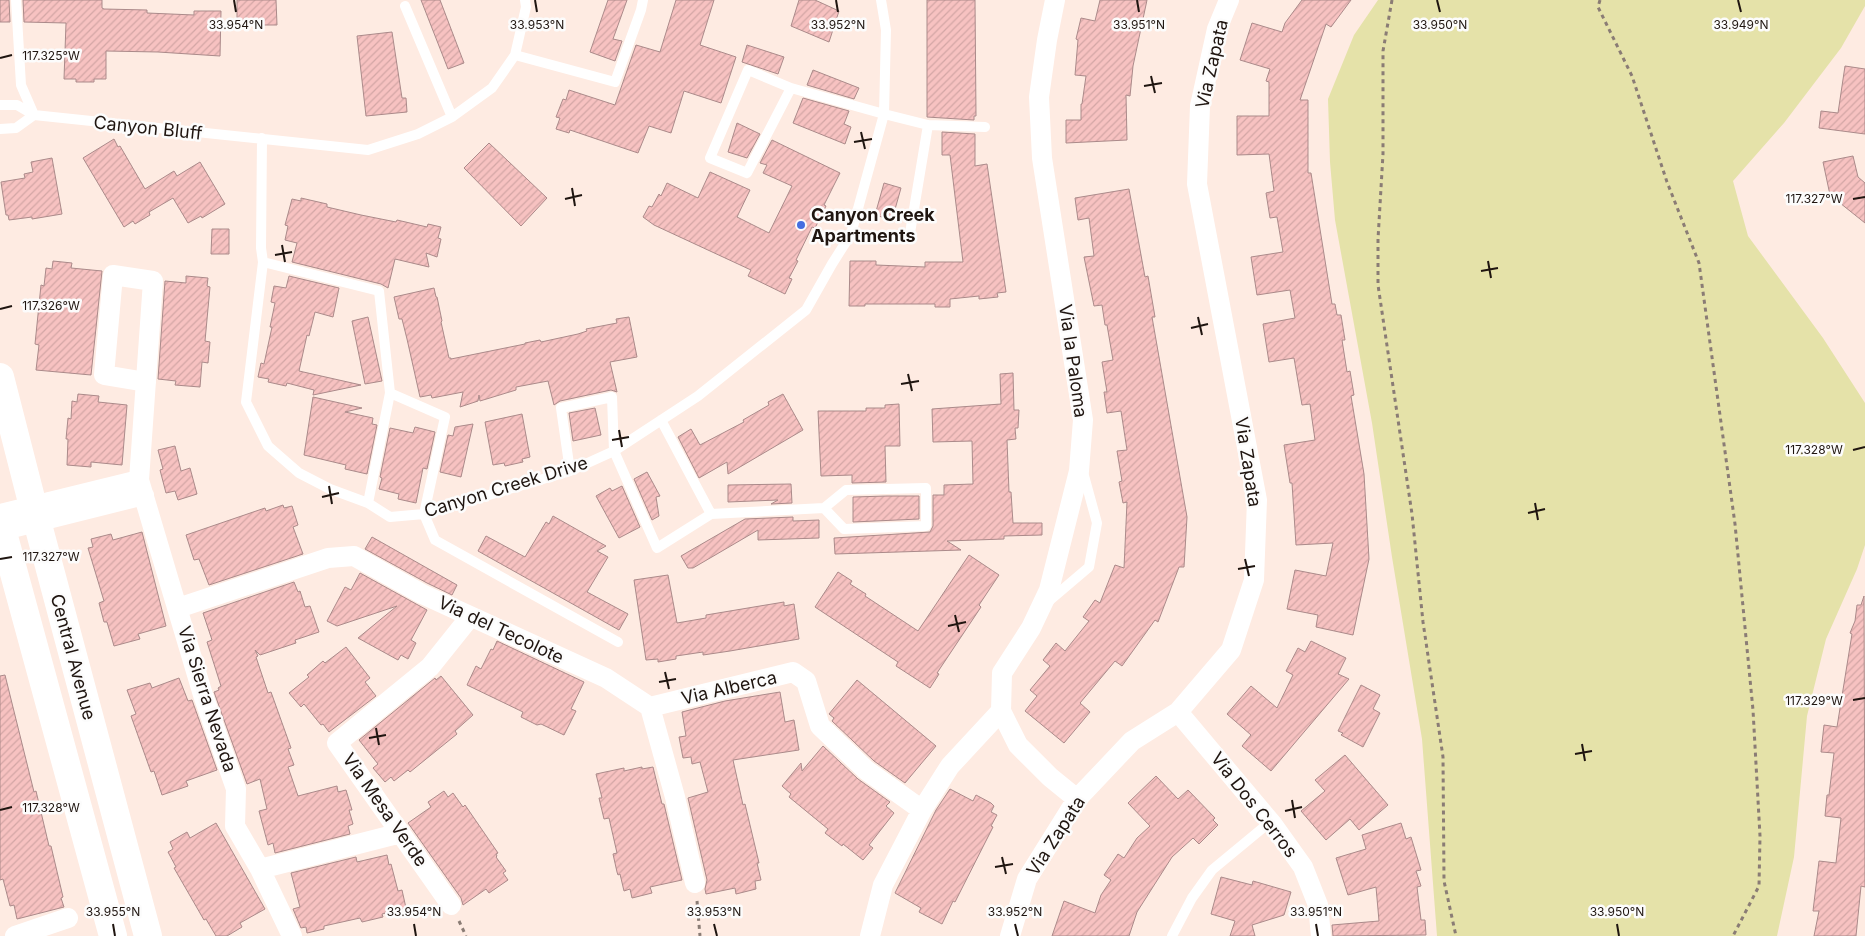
<svg xmlns="http://www.w3.org/2000/svg" width="1865" height="936" viewBox="0 0 1865 936" font-family="Inter,sans-serif">
	<defs>
		<pattern id="building-hatch" width="6" height="6" patternUnits="userSpaceOnUse" patternTransform="scale(1.25)"><rect width="6" height="6" fill="#f7c2c1"/><path d="M-1 1l2-2M0 6l6-6M5 7l2-2" fill="none" stroke="#d3a6a5"/></pattern>
	</defs>
	<rect width="100%" height="100%" fill="#feebe2"/>
	<!-- grass -->
	<path fill="#e5e2a9" d="M1378 0H1865V6L1841 48 1784 123 1733 181 1748 236 1823 338 1865 403V545L1857 569 1826 639 1807 716 1794 857 1777 936H1437L1422 739 1392 557 1372 423 1335 220 1330 162 1328 99 1354 35Z"/>
	<!-- building -->
	<path fill="url(#building-hatch)" stroke="#ab8a8a" d="M0 0H9L10 22H0Z
		M23 0H102V8L104 9 147 10V13L194 15V11H221L220 56 158 52 106 51V79H94V82H76V79H64L66 23 24 22Z
		M237 0H276L277 25H258V21H237Z
		M421 0H440L464 63 448 69Z
		M608 0H627L613 39 622 41 615 61 590 52Z
		M676 0H714L700 45 736 57 721 103 684 91 671 133 649 126 638 153 570 130 569 133 556 129 560 118 556 117 563 99 566 100 569 90 615 105 636 45 660 52Z
		M799 0H815L839 11 829 42 791 26Z
		M927 0H975L976 116H974V120L927 117Z
		M1100 0H1147L1133 66 1130 96 1126 95 1127 140 1066 143V120H1081V104H1082L1086 76 1075 75 1078 40 1076 39 1081 18 1095 21Z
		M1302 0H1351L1331 27 1326 24 1300 100H1308V173H1311L1332 304H1335L1337 315H1341L1345 340H1342L1347 372 1350 371 1354 395 1351 396 1364 474 1369 559 1353 635 1316 627 1318 615 1287 609 1295 570 1326 576 1333 543 1296 545 1292 483H1290L1284 445 1315 440 1312 419 1310 404 1302 405 1294 358 1269 362 1263 324 1295 318 1290 290 1257 295 1251 257 1283 252 1277 217 1270 218 1266 193 1274 191 1269 154 1237 155V116H1269V82L1266 81 1270 69 1240 60 1252 23 1282 32 1285 23Z
		M392 32 402 98H406L407 112 366 116 357 36Z
		M747 45 784 57 778 74 742 62Z
		M1845 66 1865 69V134L1819 128 1821 111 1838 113Z
		M813 70 859 88 854 99 807 85Z
		M803 98 849 111 844 124 851 127 845 144 793 123Z
		M737 123 760 134 747 158 728 152Z
		M942 132 975 134V166L987 164 1006 292 997 293 998 297 979 299V296L950 299V307H935V304H865V306H849L850 261H876V265L925 267V262H963L950 155H942Z
		M114 139 118 147 120 146 145 189 174 171 177 176 200 162 225 204 202 218 201 216 188 223 173 198 149 212 150 215 135 224 133 221 124 227 83 158Z
		M772 140 840 173 824 205 826 206 815 228 812 227 796 260 798 261 789 278 792 279 785 294 748 276 751 270 654 225 643 217 649 206 652 207 659 194 661 196 667 183 698 198 710 172 750 190 737 217 769 233 792 186 763 173 767 165 760 163Z
		M489 143 547 198 521 226 464 168Z
		M1853 156 1858 177 1865 183V223L1830 195 1823 162Z
		M52 158 62 214 32 219V217L9 220 8 215H6L1 182 25 178 24 174 33 172 31 162Z
		M884 183 901 188 892 220 875 215Z
		M1129 189 1145 277 1148 276 1155 317H1152L1187 517 1184 567H1179L1158 622 1155 620 1122 666 1115 661 1080 703 1090 712 1064 743 1025 711 1037 696 1030 690 1050 666 1043 660 1056 643 1065 651 1089 621 1083 617 1095 600 1100 603 1115 565 1124 568 1127 502 1123 503 1119 482 1122 481 1117 451 1127 450 1121 411 1107 413 1104 392H1107L1102 362 1113 360 1107 325H1105L1102 305 1094 306 1084 257 1094 256 1089 218 1078 220 1075 198Z
		M301 198 327 204V207L361 215 396 222 397 220 427 227 428 224 441 227 438 238 441 239 437 257 426 253 429 267 395 259 388 288 381 284 292 262 297 243 285 240 288 226 285 225 292 199 301 201Z
		M212 229H229V254H211Z
		M53 261 72 263 71 268 102 271 91 375 36 370 39 345 35 344 41 285 44 286 46 268 52 269Z
		M186 276 208 278 207 286 210 287 205 341 210 342 208 363 202 362 200 387 175 385 176 381 158 379 165 281 186 283Z
		M289 276 339 288 333 317 315 312 309 336 307 335 299 371 361 385 313 395 314 390 287 383 286 386 268 382 269 379 258 377 261 363 264 364 272 327H270L275 303 271 302 274 286 286 288Z
		M434 288 436 297H437L442 321 441 322 449 358H451V359L525 344V343L540 340 541 342 578 334 587 331 586 329 617 323 616 319 629 317 637 357 610 362 617 392 611 390 560 401 554 405 548 381 516 387V390L480 401 479 395 478 401 460 407 463 392 432 398 431 395 420 397 407 339 402 319H399L394 297Z
		M368 317 382 381 365 384 352 321Z
		M1013 373 1014 410H1019L1018 428H1015L1016 439 1007 440 1009 492H1011L1013 523H1042V535L1004 536V539L947 541 961 550 835 554 834 538 930 532 933 526V495H944V485L973 484 972 441 933 442 932 409 1001 404 1000 374Z
		M78 394 99 396 98 402 127 405 122 465 91 462V467L67 465 68 439H66L68 418 71 419 72 401 77 402Z
		M783 394 803 430 728 474 727 462 699 478 678 437 691 429 700 445 744 422 743 420 769 405 768 402Z
		M313 397 362 408 345 412 373 418 372 424 377 425 367 474 345 469 346 465 304 455Z
		M899 404 900 446H885L886 482 852 483V475L821 476 818 411H866V408H885V405Z
		M595 408 601 435 573 441 569 413Z
		M522 414 530 457 522 459 523 462 505 466 504 463 493 465 485 422Z
		M473 424 461 477 440 472 448 435 453 436 455 427Z
		M415 427 435 432 427 469 423 468 416 503 398 499 399 494 379 489 382 478 380 477 390 428 413 433Z
		M175 446 181 471 190 468 197 494 178 500 175 491 166 493 160 470 163 469 158 450Z
		M647 472 660 496 656 497 659 516 652 520 634 479Z
		M791 484 792 503 771 504 778 500 728 502V485Z
		M622 486 640 527 619 538 596 496 610 488 612 491Z
		M887 496H919V519L853 522V497Z
		M283 505 284 508 292 506 298 525 293 527 303 554 209 585 199 559 194 560 186 535 265 508 266 511Z
		M553 516 606 546 597 551 608 557 587 592 628 614 619 630 478 551 486 536 525 557 546 522 549 524Z
		M793 517V521L819 520V538L758 540V530L693 568H688L681 556 745 519Z
		M142 532 166 626 138 634 140 639 114 646 107 622H104L99 603 104 601 88 548 93 547 91 539 111 534 113 540Z
		M372 537 457 585 452 595 427 583 365 549Z
		M969 555 999 575 979 605 981 607 937 673 939 674 930 688 896 666 898 662 815 607 838 572 852 581 850 584 866 594 865 596 918 631Z
		M360 573 427 610 411 640 416 643 408 659 401 655 398 660 358 638 397 606 337 626 327 621 345 587 351 590Z
		M668 575 677 623 706 618V615L784 602V606L794 604 799 639 730 651 703 655V652L676 656V659L658 662V659L646 660 634 580Z
		M294 582 298 592 300 591 305 607 310 606 319 632 295 640 296 643 260 655 255 650 258 656 256 657 268 693 271 692 291 748 288 749 294 765 288 767 298 796 337 786 338 792 346 790 352 810H349L353 824 348 826 350 834 275 853 273 843 268 845 259 811 267 809 260 779 247 784 214 692 219 690 218 688 221 686 207 642 212 640 203 613Z
		M1864 596 1865 887 1861 886 1856 936H1814L1819 911H1813L1819 861 1836 863 1841 818 1825 816 1827 795H1829L1834 753 1821 752 1824 725 1837 727 1852 634 1850 633 1855 621 1857 605H1861Z
		M497 641 584 682 571 709 576 711 564 735 541 724 537 725 521 717 523 712 467 685 476 666 481 669 491 649 493 650Z
		M1311 641 1346 658 1338 674 1349 679 1271 771 1242 746 1251 735 1227 714 1251 686 1277 708 1293 675 1286 671 1298 648 1305 652Z
		M346 647 370 678 365 682 376 696 329 732 323 724 321 725 304 704 301 707 289 693 309 677 307 675 323 661 325 663Z
		M5 675 34 792 36 791 49 846H51L63 897 61 898 64 907 17 919 14 905 10 906 3 879 0 880V676Z
		M441 676 473 715 455 731 457 734 410 772 408 770 394 781 391 777 385 782 373 768 378 764 359 740 435 678 436 680Z
		M179 678 188 701 192 700 217 770 186 781 188 786 162 795 154 771 151 772 131 716 136 714 127 690 150 683 152 688Z
		M857 680 936 746 905 783 874 761 832 721 834 718 829 714Z
		M1361 685 1380 695 1373 709 1380 713 1363 747 1341 735 1343 733 1338 731Z
		M780 692 785 722 794 720 799 750 733 760 743 805 745 804 759 863H757L761 880 755 881 756 889 736 894 735 888 706 894 705 889 707 880 688 798 708 792 700 762 692 764 691 757 683 758 679 737 686 736 682 712 725 701Z
		M823 746 858 779 890 802 886 806 894 813 869 845 873 848 863 860 843 844 842 846 825 833 828 829 789 797 791 794 782 786 801 763 802 771Z
		M1345 755 1388 805 1359 830 1350 819 1326 840 1301 811 1325 791 1315 780Z
		M642 767V769L653 767 662 804H664L682 880 650 887 652 893 632 898 630 889 624 891 620 874 618 875 617 872 613 854 617 853 609 818 604 819 599 798H602L596 774 624 768V771Z
		M1156 776 1178 799 1188 790 1215 818 1213 820 1218 825 1199 844 1193 838 1172 857 1137 912 1129 936H1052L1064 901 1095 913 1101 895 1111 880 1104 875 1118 854 1124 858 1137 838 1150 826 1128 803Z
		M950 789 973 801 976 795 991 803 994 806 991 812 997 815 991 826 993 827 955 902 953 901 942 924 919 912 921 908 895 893 936 810Z
		M444 791 448 797 453 793 463 807 465 805 498 853 496 854 497 856 496 857 506 871 503 873 508 880 489 893 486 889 463 905 461 898 408 823 431 807 428 802Z
		M216 823 265 909 240 923 242 927 227 936H216L206 919 204 920 174 868 176 867 168 852 173 849 170 842 187 832 190 838Z
		M1401 823 1406 839 1411 837 1421 870 1416 871 1421 886 1417 887 1421 920H1425L1426 935 1333 936 1332 925 1379 921 1376 887 1348 895 1336 858 1366 849 1362 835Z
		M387 855 389 865 391 864 398 891 402 890 406 908 382 914 383 917 362 922 360 918 324 926V929L307 933 306 927 301 928 293 909 300 907 291 873 356 857 357 862Z
		M1221 877 1252 885 1253 881 1291 892 1284 915 1252 925 1255 936H1230L1235 921 1211 914Z"/>
	<g fill="none" stroke-linecap="round" stroke-linejoin="round">
		<!-- path -->
		<path stroke="#8a7c75" stroke-width="3" stroke-dasharray="4 4" stroke-linecap="butt" d="M1392 0 1383 51V154L1378 239V285L1412 514 1423 622 1443 757 1444 881 1456 936
			M1600 0 1598 7 1632 76 1667 182 1699 263 1735 524 1753 710 1760 836 1759 886 1733 936
			M697 901 700 936
			M459 921 466 936"/>
		<!-- service -->
		<path stroke="#fff" stroke-width="10" d="M16 0 21 85 34 115
			M405 6 452 117
			M515 55 615 82 641 10 643 0
			M748 70 791 88 747 173 710 158Z
			M791 88 884 114 928 125 985 127
			M0 105H17L34 115 368 150 418 134 452 117 492 88 515 55 526 7 525 0
			M0 129 16 128 34 115
			M262 138 261 248 263 262 246 402 268 446 299 473 330 489 368 503 390 517 424 514 570 471 614 451 698 396 806 310 832 264 851 234 884 114 886 30 881 0
			M851 234 909 239 928 125
			M263 262 379 291 390 393 368 503
			M390 393 445 417 424 514 435 540 618 642
			M661 420 711 514
			M570 471 561 408 612 397 614 451 657 548 711 514 824 508
			M926 488V526L844 529 824 508 846 490Z
			M1049 601 1089 567 1097 523 1083 472
			M1172 936 1192 898 1212 870 1270 822"/>
		<!-- minor -->
		<path stroke="#fff" stroke-width="20" d="M1055 0 1047 40 1039 97 1042 158 1083 420 1079 471 1049 590 1031 628 1002 673 1001 711 1018 745 1050 777 1077 799
			M146 382 104 375 113 275 153 281 139 480 203 695 236 789 235 826 260 869 401 833
			M0 514 139 480
			M0 531 144 495
			M178 608 328 558 354 556 422 594 606 678 650 707 675 797 695 883
			M650 707 793 672 806 681 820 726 866 770 922 810
			M1178 712 1273 825 1303 867 1318 905 1321 936
			M260 869 292 936
			M451 905 337 743 430 667 470 617
			M15 936 68 918
			M870 936 883 885 922 810 950 766 1001 711
			M1010 936 1027 879 1077 799 1132 741 1178 712 1231 650 1254 580 1257 500 1197 184 1200 106 1217 29 1229 0"/>
		<!-- secondary -->
		<path stroke="#fff" stroke-width="28" d="M0 377 33 506 148 936
			M0 522 113 936"/>
	</g>
	<!-- ticks -->
	<path fill="none" stroke="#1f1510" stroke-width="2" d="M234 0 236 12M535 0 537 12M836 0 838 12M1137 0 1139 12M1437 0 1440 12M1738 0 1741 12M0 58 12 55M1151 76 1155 93M1144 86 1162 83M861 132 865 149M854 142 872 139M572 188 575 206M565 199 582 195M1853 199 1865 197M282 245 285 262M275 255 292 252M1488 261 1491 278M1481 271 1498 268M0 309 12 306M1198 317 1202 335M1191 328 1208 324M908 374 912 391M901 384 919 381M619 430 622 447M612 440 629 437M1853 450 1865 447M329 486 332 504M322 497 339 493M1535 503 1538 520M1528 513 1545 509M0 559 12 557M1245 559 1249 576M1238 569 1255 566M955 615 959 632M948 626 966 622M665 672 669 689M659 682 676 679M1853 700 1865 698M376 728 379 745M369 738 386 735M1582 744 1585 761M1575 754 1592 751M1292 800 1295 818M0 810 12 807M1285 811 1302 807M1002 857 1006 874M995 867 1013 864M113 924 115 936M414 924 416 936M714 924 717 936M1015 924 1018 936M1316 924 1318 936M1617 924 1619 936"/>
	<!-- markers -->
	<circle fill="#446ee0" stroke="#fcfcfc" stroke-width="2" cx="801" cy="225" r="5"/>
	<g text-anchor="middle" stroke-width="5" stroke-linejoin="round" paint-order="stroke">
		<!-- street labels -->
		<g font-size="18" fill="#1f1510" stroke="#fcfcfc">
			<text transform="translate(1212 64) rotate(-77)" y="6">Via Zapata</text>
			<text transform="translate(148 128) rotate(6)" y="6">Canyon Bluff</text>
			<text transform="translate(1073 361) rotate(82)" y="6">Via la Paloma</text>
			<text transform="translate(1248 462) rotate(81)" y="6">Via Zapata</text>
			<text transform="translate(506 487) rotate(-17)" y="6">Canyon Creek Drive</text>
			<text transform="translate(501 630) rotate(25)" y="6">Via del Tecolote</text>
			<text transform="translate(73 657) rotate(75)" y="6">Central Avenue</text>
			<text transform="translate(729 688) rotate(-13)" y="6">Via Alberca</text>
			<text transform="translate(207 699) rotate(72)" y="6">Via Sierra Nevada</text>
			<text transform="translate(1254 805) rotate(52)" y="6">Via Dos Cerros</text>
			<text transform="translate(385 810) rotate(55)" y="6">Via Mesa Verde</text>
			<text transform="translate(1056 836) rotate(-57)" y="6">Via Zapata</text>
		</g>
		<!-- poi labels -->
		<g font-size="18" font-weight="bold" fill="#1f1510" stroke="#fcfcfc" text-anchor="start">
			<text x="811" y="221">Canyon Creek<tspan x="811" dy="21">Apartments</tspan></text>
		</g>
	</g>
	<g font-size="12" text-anchor="middle" fill="#1f1510" stroke="#fcfcfc" stroke-width="5" stroke-linejoin="round" paint-order="stroke">
		<text x="236" y="29">33.954°N</text>
		<text x="537" y="29">33.953°N</text>
		<text x="838" y="29">33.952°N</text>
		<text x="1139" y="29">33.951°N</text>
		<text x="1440" y="29">33.950°N</text>
		<text x="1741" y="29">33.949°N</text>
		<text x="51" y="60">117.325°W</text>
		<text x="1814" y="203">117.327°W</text>
		<text x="51" y="310">117.326°W</text>
		<text x="1814" y="454">117.328°W</text>
		<text x="51" y="561">117.327°W</text>
		<text x="1814" y="705">117.329°W</text>
		<text x="51" y="812">117.328°W</text>
		<text x="113" y="916">33.955°N</text>
		<text x="414" y="916">33.954°N</text>
		<text x="714" y="916">33.953°N</text>
		<text x="1015" y="916">33.952°N</text>
		<text x="1316" y="916">33.951°N</text>
		<text x="1617" y="916">33.950°N</text>
	</g>
</svg>
